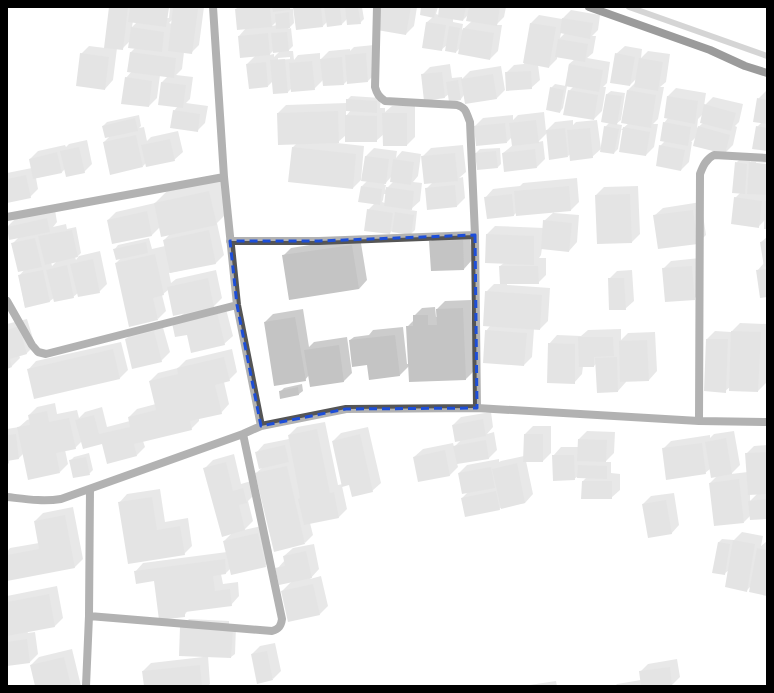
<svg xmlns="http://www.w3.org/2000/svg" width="774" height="693" viewBox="0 0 774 693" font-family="'Noto Sans',sans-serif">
	<rect width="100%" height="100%" fill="#fff"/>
	<!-- shadow -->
	<path fill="#0003" fill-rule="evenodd" d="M110 7H168L167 18H169L170 7H204L199 45 191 53 184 52 182 69 176 75 193 77 190 99 186 103 208 106 205 123 197 131 174 111 178 106 159 104 162 82 168 76 160 75 157 98 149 106 126 78 132 71H128L131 52 135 48 130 41 122 49 117 48 113 80 105 89 81 54 89 46 105 48ZM173 19 172 24 169 23ZM133 21 137 22 132 27Z
		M238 7H291L289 9H293L294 23 288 29 291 28 293 46 288 51H293L294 60 298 55 320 53V60L329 51 350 49V51L354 47 374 45 376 73 368 81 348 80 344 84 324 85 323 80 314 89 292 88 288 92 274 93 273 81 268 86 247 64 256 55 239 36 246 28 236 9ZM277 21V25L272 26ZM274 50 280 51 274 57V54L269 55ZM290 57V59L278 60V58Z
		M294 7H362L364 19 360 23 347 19 342 24 327 22 323 26Z
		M382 7H417L414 26 406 34Z
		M422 7H438L436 14 439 15 440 7H506L504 17 496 25H502L498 51 490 59 461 47 456 52 447 45 441 50 423 47 427 22 433 17ZM468 15 472 21 462 30 463 24 453 22V19L463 20Z
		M571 10 600 15 598 30 592 36H596L593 53 587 58 610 62 607 83 603 87H606L602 111 594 119 569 91 573 87 567 86 563 108 560 112 551 88 555 84 566 86 569 64 575 59 557 56V59L549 67 538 65 540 80 531 88 506 73 514 65 524 64 531 23 539 15 562 19ZM561 33H565L560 38Z
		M625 46 642 49 641 58 648 51 670 54 666 82 660 87H664L658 119 653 124H658L654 147 646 155 620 151 623 130H621L629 123 628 90 636 82 637 78 630 85 616 54Z
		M450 64 452 78 462 77V79L470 71 501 66 505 90 497 98 464 95 461 99 449 94 445 97 425 100 422 75 430 67Z
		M676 88 706 93 704 106 713 97 743 104 739 122 735 126 737 127 733 145 725 153 697 136 691 142H692L689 162 681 170 660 146 665 141 664 123 668 118H665L668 96ZM703 114V123L697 128 698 119Z
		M611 91 625 93 621 120 616 124 622 125 618 149 614 153 605 127 610 122 607 94Z
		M766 91H767V150L757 127 762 122 758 99Z
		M351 96 381 98 380 108H385V112L392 106 415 105V137L407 145 384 134 376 141 346 135 337 143 364 146 361 180 353 188 292 148 297 143 278 113 286 105 347 103V100ZM346 110H351L346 116Z
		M544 112 546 131 555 122 573 120V125L576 122 597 120 601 149 592 157 571 154 568 156 547 133 538 142 543 141 545 159 537 167 503 153 513 145 512 137 507 142 475 126 483 118 513 115V120L518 115Z
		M139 115 141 126 139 128 144 127 147 141 151 137 178 131 183 152 174 160 146 163 143 166 104 142 110 136 103 126 107 122Z
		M87 140 92 164 84 172 65 169 62 172 36 178 38 189 30 197 7 202V173L32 168 30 159 38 151 65 145 66 147 69 144Z
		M463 145 466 172 459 178 463 177 465 198 457 206 426 189 432 183 422 157 431 148Z
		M374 148 397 151 396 158 402 151 421 154 418 176 413 182 422 183 420 201 410 210 417 211 415 230 411 234 392 231 390 233 368 210 374 204 362 186 367 181 366 156ZM391 177 393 182 385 190 386 185H384ZM384 194H386L385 203 382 202 383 200Z
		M500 148 501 164 498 167 476 153 480 149Z
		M758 154 767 155V163L756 162V164L767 165V228L765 220 758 227 735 198 740 193 736 163 740 159 751 160 750 162Z
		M577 178 579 202 571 210 554 212V213L579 215 577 242 569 251 542 248 541 255 539 258H546V275L538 283H507V285L550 288 548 321 540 329H534L532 357 524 365 486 331 490 326 486 292 494 284H501L500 266 504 263 486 235 495 226 544 228V221L554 212H517L514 215 485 198 493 189 520 186 523 183Z
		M221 179 228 212 217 223 224 255 216 263 169 273 171 283 176 279 216 270 222 298 212 308 225 305 233 336 224 344 188 333 173 323 184 313 168 290 162 295 166 311 158 319 116 263 122 257 115 249 118 245 149 238 152 249 165 246 164 240 170 234 160 227 152 235 113 243 108 220 116 212 155 203 167 191Z
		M638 186 640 234 632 242 596 195 604 187Z
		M701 202 706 235 698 243 654 216 663 208Z
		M55 210 57 222 53 227 66 224 67 229 76 227 81 253 78 256H79L75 257 76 260 79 256 100 251 107 284 99 292 78 293 73 297 54 298 50 301 25 307 19 276 25 269 13 243 19 237 7 227 15 219ZM57 261 52 266 51 262Z
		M470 232 472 260 464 269 430 242 438 234Z
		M360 237 367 280 359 289 283 256 291 248Z
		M767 237V296L757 271 764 263 761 242Z
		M700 258 702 291 694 299 663 269 671 261Z
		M632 270 634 301 625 309 609 279 617 271Z
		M471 300 474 371 466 379 409 366 400 375 368 364 350 340 354 337 369 335 373 330 403 327 407 364H409L407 327 414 320V316L422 308 435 307 436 317H438L437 309 445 301Z
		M303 309 309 347 314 342 347 337 352 373 344 381 311 386 309 375 305 380 265 322 273 314Z
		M27 319 35 345 27 353 19 355 20 358 12 366 7 368V324Z
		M740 323 767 324 766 383 758 391 730 387 725 391 707 339 715 331 731 332Z
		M162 324 170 352 161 361 126 339 134 331Z
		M621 329V340L628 333 655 332 657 371 649 380 626 381V382L618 391 598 392 597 363 594 366H583L582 374 574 383 549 344 557 335 581 336 588 330Z
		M121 342 128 370 120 378 28 370 36 361Z
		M232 349 237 372 229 380 224 382 229 404 221 413 199 418V421L191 429 143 441 145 447 137 455 102 443 82 441 75 448 65 450 68 464 60 472 24 453 19 458 9 460V463L7 465V429L19 427 27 420 30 419 29 415 37 407 55 403 57 414 77 410 79 418 85 412 102 407 107 427 130 421 129 417 137 409 156 404 150 381 158 373 178 368 186 360Z
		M302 384 303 391 299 394 281 398 280 392 284 388Z
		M491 412 493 427 487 434 494 432 497 450 489 458 457 463 458 467 450 475 419 481 414 457 423 449 453 443 454 447 461 440 453 425 461 417Z
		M325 422 338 485 343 484 333 441 341 433 368 427 381 483 372 491 350 484 342 486 347 509 339 517 310 523 313 535 305 543 256 473 263 467 256 453 264 444 289 439V435L297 427Z
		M533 426H551V453L543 461H526L533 494 525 503 502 507 499 509 462 498 468 492 459 473 467 465 499 459V462L501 461 524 456 525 434Z
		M587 431 615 432 614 453 605 462H611V473L620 474V490L611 498 583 481 587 477H577L574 479 553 456 561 447H578L579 439Z
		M734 431 740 465 731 474 748 472 746 454 754 446 767 445V518L751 515 744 522 710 483 718 475 710 469 705 473 663 449 671 441 710 435V438L714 434ZM750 494H757L750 501Z
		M89 453 93 470 89 474 71 460 74 457Z
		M234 454 241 484 251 481 255 494 248 501 253 521 244 530 266 525 273 558 265 566 231 568 226 573 221 574 223 584 238 582 239 596 231 605 188 610 184 616 154 580 135 572 143 563 227 552 224 541 233 532 205 468 213 460Z
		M160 489 165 522 188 518 192 546 184 554 119 503 127 494Z
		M674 493 679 525 671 534 643 504 651 496Z
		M73 507 83 559 75 567 7 579V552L10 548 39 543 35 521 43 513Z
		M742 532 763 536 761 546 767 541V595L751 586 746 591 729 570 724 574 719 542 722 539 734 540Z
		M314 544 319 569 310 579 321 576 328 606 320 614 289 621 282 591 292 581 277 569 285 560 284 556 293 548Z
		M57 586 63 618 55 626 27 631 28 633 35 632 38 654 30 662 7 665V596Z
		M189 619 229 621V625L236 626 235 654 231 657 208 656 210 684 208 686H145L143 671 151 663 203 657 181 627Z
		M275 643 281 671 273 679 252 654 260 646Z
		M72 649 81 686H36L31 665 39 657Z
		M677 659 680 677 672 685 663 686H615L617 684 641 680 640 672 648 664Z
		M556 681 557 686H523Z"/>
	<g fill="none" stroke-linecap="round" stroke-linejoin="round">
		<!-- stream -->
		<path stroke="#a3a3a3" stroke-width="6" d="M629 7 767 56"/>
	</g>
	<!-- building -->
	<path fill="#c4c4c4" d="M109 7H128L123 50 104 48Z
		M130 7 169 8 166 27 128 22Z
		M173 7 198 9 192 54 168 51Z
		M253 7H270L272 27 237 30 235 9Z
		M272 7H290V10L273 12Z
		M293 7H321L323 27 296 30Z
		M324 7H340L342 25 327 27Z
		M345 7H358L361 24 347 25Z
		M381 7H411L406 35 377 30Z
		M421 7H436L434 18 420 15Z
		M439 7H466L463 21 438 17Z
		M469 7H500L497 26 466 21Z
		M289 12 290 28 276 29 275 14Z
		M562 18 593 23 590 39 560 33Z
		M426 22 446 25 442 51 422 48Z
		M530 23 556 27 549 68 523 63Z
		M449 26 460 28 456 53 445 51Z
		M131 27 164 32 162 52 128 48Z
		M463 28 494 33 490 60 458 54Z
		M287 32 289 51 273 53 271 33Z
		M268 33 270 55 240 58 238 36Z
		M558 39 588 44 585 62 555 57Z
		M130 52 176 58 174 78 127 72Z
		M80 53 109 57 105 90 76 86Z
		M366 53 368 82 347 84 345 55Z
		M615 53 635 57 630 86 610 83Z
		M342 57 344 85 323 86 320 59Z
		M639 58 663 62 658 91 634 87Z
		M285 59 288 93 273 94 270 60Z
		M312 61 315 90 291 92 289 63Z
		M266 62 268 87 249 89 246 64Z
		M569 64 603 70 599 92 565 86Z
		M531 71 532 89 506 91 505 72Z
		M442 72 445 98 424 101 421 74Z
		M493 74 497 99 465 104 461 79Z
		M125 77 152 81 149 107 121 104Z
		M458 80 461 100 449 102 446 82Z
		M161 82 186 85 183 108 158 105Z
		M550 87 564 90 560 113 546 110Z
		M568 90 598 95 594 120 563 115Z
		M627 90 656 95 651 128 621 123Z
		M606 94 622 96 617 125 601 122Z
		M667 96 698 101 695 124 664 118Z
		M757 98 767 100V124L753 122Z
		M346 99 377 101V113L346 111Z
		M704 104 736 113 731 131 700 123Z
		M173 110 200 114 198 132 170 128Z
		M338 111 339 143 278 145 277 113Z
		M382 113H407V146H383Z
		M345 115 377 116V142H345Z
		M135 118 138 131 105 138 102 126Z
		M536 120 539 143 512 146 509 123Z
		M663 122 691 127 688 146 660 141Z
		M505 123 507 143 476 146 474 126Z
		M604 126 619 129 614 154 600 152Z
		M698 126 730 135 725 154 693 146Z
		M756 126 767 128V151L752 149Z
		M623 127 650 132 646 156 619 152Z
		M565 128 568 157 549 160 546 130Z
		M590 128 593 158 570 161 567 130Z
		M136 135 143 167 110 175 103 142Z
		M170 139 175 161 146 167 141 145Z
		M659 145 685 150 681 171 656 166Z
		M79 147 85 173 66 177 60 151Z
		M292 147 356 154 353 189 288 182Z
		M535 149 537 168 504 172 502 153Z
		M496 151 498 168 477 170 475 153Z
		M57 152 62 173 33 179 29 159Z
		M455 153 458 181 424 184 421 156Z
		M365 156 389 159 386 184 361 181Z
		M393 159 414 162 411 185 390 182Z
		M735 162 747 164 745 194 732 193Z
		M749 162 767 164V195L747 194Z
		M26 175 31 198 7 203V179Z
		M455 185 457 207 427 210 425 188Z
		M361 186 382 189 380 205 358 202Z
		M569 186 571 211 516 216 514 191Z
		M386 187 414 191 412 210 384 206Z
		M209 191 217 225 161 237 154 203Z
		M512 194 514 216 487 219 484 197Z
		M630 194 632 243 597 244 595 195Z
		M734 197 762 201 759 228 731 224Z
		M765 201H767V229H764Z
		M367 209 393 213 390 234 364 231Z
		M693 210 698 244 658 249 653 215Z
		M147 211 152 236 112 244 107 220Z
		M395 212 414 215 411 235 392 232Z
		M47 218 50 232 9 240 7 227Z
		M543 220 572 223 569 252 541 249Z
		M72 230 78 257 45 265 38 236Z
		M209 230 216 264 170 273 163 240Z
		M486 234 534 236V265L485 263Z
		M35 238 42 267 18 272 11 243Z
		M463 240 464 270 431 271 429 241Z
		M767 241V266L764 267 760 242Z
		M146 242 148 253 116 260 113 249Z
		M352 245 359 289 289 300 282 255Z
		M155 254 164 295 153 298 158 320 129 327 115 263Z
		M93 259 100 293 78 297 70 264Z
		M67 265 74 298 54 302 46 270Z
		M499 266H538L539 284H500Z
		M692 266 695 300 665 302 662 268Z
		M767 269V297L760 298 756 270Z
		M43 270 50 302 25 308 18 275Z
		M208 278 214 307 173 316 167 287Z
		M608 278H624L626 310H609Z
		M485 291 542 295 540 330 483 326Z
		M463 308 466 380 409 382 406 326H413V315H428V325H437L436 309Z
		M217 312 225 345 191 353 187 335 175 337 172 323Z
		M295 317 306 381 274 386 264 322Z
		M19 326 27 354 10 359 12 367 7 369V330Z
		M485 330 527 333 524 366 483 363Z
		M154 331 162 362 132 369 125 339Z
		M731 331 761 332 758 392 729 391Z
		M395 335 400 376 369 380 367 365 352 367 349 340Z
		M578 337H613L614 356 594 357V367H579Z
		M706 339H728L726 393 704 391Z
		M647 340 649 381 620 382 619 341Z
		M548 343 575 344V384L547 383Z
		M339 345 344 382 310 387 304 350Z
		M113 349 120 379 34 399 27 369Z
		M224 357 230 381 215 385 222 414 190 421 192 430 134 444 137 456 107 464 102 444 83 449 75 420 94 415 99 434 130 427 128 417 156 410 149 381 178 374 177 368Z
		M617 357 618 392 597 393 595 358Z
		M298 387 299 395 280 399 279 391Z
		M47 411 49 422 69 418 76 449 56 453 60 473 28 480 17 427 30 425 28 415Z
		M483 419 486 436 455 442 452 425Z
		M317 429 330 493 334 492 339 518 304 525 298 499 300 498 288 435Z
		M16 434 19 459 7 461V435Z
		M360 434 373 492 352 497 349 485 342 487 332 441Z
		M524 434H543V462H523Z
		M726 438 732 474 711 478 705 442Z
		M578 439 607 440 606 462 577 461Z
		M486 440 489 459 457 464 453 446Z
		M702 443 706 474 666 480 662 448Z
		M285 445 289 462 259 469 255 452Z
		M445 450 450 476 418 482 413 457Z
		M767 452V494L748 495 745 453Z
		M552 455H574L575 480 553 481Z
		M86 457 90 475 73 478 69 460Z
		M226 462 233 491 243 488 247 503 239 505 245 530 222 537 203 468Z
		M517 463 525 503 501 509 492 469Z
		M578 465 607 466V479L577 478Z
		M287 466 305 544 274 552 255 473Z
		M491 467 495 488 462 494 458 473Z
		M739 479 744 523 714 526 709 483Z
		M582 481H612V499H581Z
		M496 491 500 510 465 517 461 498Z
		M152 497 157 530 180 526 185 555 128 564 118 502Z
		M767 499V519L750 520 748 501Z
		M666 500 672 534 648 538 642 504Z
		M65 515 75 568 7 581V555L39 549 34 521Z
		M258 533 266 567 231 575 223 541Z
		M733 540 755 544 747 592 725 587Z
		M718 542 730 544 725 575 712 573Z
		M757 548 767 550V596L749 592Z
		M306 551 312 578 279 585 275 568 285 566 283 556Z
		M225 559 226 574 213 576 215 591 230 589 232 606 185 612V617L159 620 154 581 136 584 134 571Z
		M313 584 320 615 288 622 281 591Z
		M49 594 55 627 7 636V602Z
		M180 627 233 629 231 658 179 656Z
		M27 639 30 663 7 666V642Z
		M267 651 273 680 257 684 251 654Z
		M64 657 71 686H35L30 665Z
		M200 665 202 686H144L142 671Z
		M670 667 672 686H641L639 671Z"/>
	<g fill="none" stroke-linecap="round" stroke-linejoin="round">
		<!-- minor -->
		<path stroke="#555" stroke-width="8" d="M213 7 224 177 237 305 261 426
			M377 7 375 87C377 94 379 97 385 101L457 105C467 108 466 113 470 122L475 235 477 408
			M7 217 224 177
			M230 241H319L475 235
			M7 301 32 345 38 352 46 354 237 305
			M699 421 700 174C703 166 706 159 714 155L767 158
			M7 497C25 499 43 502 61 499L243 434 261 426 346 409 477 408 699 421 767 422
			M89 616 272 631C279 629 281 626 282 619L243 434
			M86 686 89 616 90 489"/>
		<!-- secondary -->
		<path stroke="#222" stroke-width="8" d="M589 7 710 50 745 66 767 73"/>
	</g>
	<!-- marked area -->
	<path d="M0 0H774V693H0ZM475 235 477 408 346 409 261 426 237 305 230 241H319Z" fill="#fff" fill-opacity=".55" fill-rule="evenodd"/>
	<path fill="none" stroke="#1d4ed8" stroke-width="3" stroke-dasharray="8 5" stroke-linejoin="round" d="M475 235 477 408 346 409 261 426 237 305 230 241H319Z"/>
	<!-- border -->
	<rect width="774" height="693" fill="none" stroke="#000000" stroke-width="16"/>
</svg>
